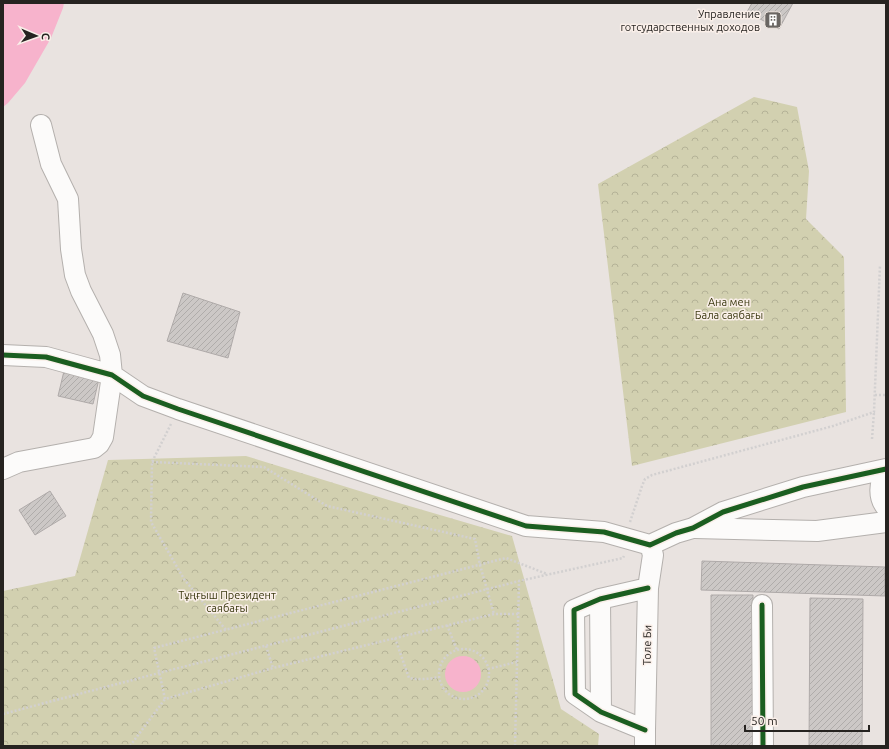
<svg xmlns="http://www.w3.org/2000/svg" width="889" height="749" viewBox="0 0 889 749" font-family="Ubuntu,sans-serif">
	<defs>
		<pattern id="park-crowns" width="20" height="18" patternUnits="userSpaceOnUse"><rect width="20" height="18" fill="#d2d0b0"/><path d="M2 6a3 3 0 1 1 6 0M12 15a3 3 0 1 1 6 0" fill="none" stroke="#b4b297"/></pattern>
		<pattern id="building-hatch" width="6" height="6" patternUnits="userSpaceOnUse"><rect width="6" height="6" fill="#ccc8c6"/><path d="M-1 1l2-2M0 6l6-6M5 7l2-2" fill="none" stroke="#afacaa"/></pattern>
	</defs>
	<rect width="100%" height="100%" fill="#e9e3e0"/>
	<!-- park -->
	<path fill="url(#park-crowns)" d="M754 97 797 107 809 171 806 219 844 257 846 412 632 466 598 184Z
		M246 456 392 501 512 536 561 709 599 734 598 746H3V591L75 576 108 460Z"/>
	<!-- water -->
	<path fill="#f7b3cc" d="M3 3H64L63 8 51 38 25 83 8 103 3 107Z
		M445 674a18 18 0 1 1 36 0a18 18 0 1 1-36 0Z"/>
	<!-- building -->
	<path fill="url(#building-hatch)" stroke="#afaaa9" d="M752 3H793L779 29 747 12Z
		M183 293 240 312 228 358 167 341Z
		M64 371 99 379 93 404 58 396Z
		M50 491 66 516 35 535 19 510Z
		M702 561 885 567V596L701 590Z
		M711 595H753V746H711Z
		M810 598 863 599 862 746H809Z"/>
	<g fill="none" stroke-linecap="round" stroke-linejoin="round">
		<defs>
			<path id="street" d="M3 355 46 357 112 375 143 396 178 409 526 526 604 532 650 545
				M3 469 19 462 94 448 99 444 103 437 112 375 110 355 103 334 81 291 75 275 71 249 68 199 51 164 41 125
				M886 473C879 483 878 497 886 507
				M695 528 817 531 886 522
				M650 545 676 533 693 528 723 512 803 487 886 469
				M600 599 601 712
				M762 605 763 746
				M645 730 601 712 575 694 574 610 600 599 648 588
				M645 746V730L648 588 653 555 650 545"/>
		</defs>
		<!-- street casing -->
		<use href="#street" stroke="#b4b0ad" stroke-width="22"/>
		<!-- path -->
		<path stroke="#d2d0d0" stroke-width="2.5" stroke-dasharray="2 2" stroke-linecap="butt" d="M875 395H886
			M171 424 152 462 151 522 184 579 226 630
			M872 439 874 412
			M152 462 264 467 327 506 475 539 480 565 494 614
			M630 522 642 486 645 479 652 475 833 426 874 412 880 265
			M518 614H494L273 668 165 699 154 648 506 558 547 574
			M447 625 457 650
			M395 638 409 678C420 680 429 679 439 677
			M266 646 273 668
			M439 674a25 25 0 1 1 50 0a25 25 0 1 1-50 0Z
			M488 669 517 662
			M3 714 159 673 519 581 623 558 624 556
			M130 746 165 699
			M515 746 519 581"/>
		<!-- street -->
		<use href="#street" stroke="#fcfbfa" stroke-width="20"/>
		<defs>
			<path id="cycleway" d="M3 355 46 357 112 375 143 396 178 409 526 526 604 532 650 545 676 533 693 528 723 512 803 487 886 469
				M762 605 763 746
				M645 730 601 712 575 694 574 610 600 599 648 588"/>
		</defs>
		<!-- cycleway casing -->
		<use href="#cycleway" stroke="#faefe9" stroke-width="8"/>
		<!-- cycleway -->
		<use href="#cycleway" stroke="#1b5e20" stroke-width="5"/>
	</g>
	<!-- icons -->
	<defs>
		<symbol id="building-square" viewBox="-11 -11 22 22"><rect x="-9" y="-9" width="18" height="18" rx="4" fill="#6a6663" stroke="#faefe9"/><path d="M-4-6H4V6H1V3H-1V6H-4ZM-2.5-4.3h1.7v1.8h-1.7ZM.8-4.3h1.7v1.8H.8ZM-2.5-1h1.7V.8h-1.7ZM.8-1h1.7V.8H.8Z" fill="#fff"/></symbol>
	</defs>
	<g fill-rule="evenodd">
		<use href="#building-square" x="763" y="10" width="20" height="20"/>
	</g>
	<g text-anchor="middle" stroke-width="3" stroke-linejoin="round" paint-order="stroke">
		<!-- poi labels -->
		<g font-size="11" fill="#262320" stroke="#faefe9" text-anchor="end">
			<text x="760" y="18">Управление<tspan x="760" dy="13">готсударственных доходов</tspan></text>
		</g>
		<!-- park labels -->
		<g font-size="11" fill="#3b3a11" stroke="#faefe9">
			<text x="729" y="306">Ана мен<tspan x="729" dy="13">Бала саябағы</tspan></text>
			<text x="227" y="599">Тұңғыш Президент<tspan x="227" dy="13">саябағы</tspan></text>
		</g>
		<!-- street labels -->
		<g font-size="11" fill="#262320" stroke="#faefe9">
			<text transform="translate(647 645) rotate(-89)" y="4">Толе Би</text>
		</g>
	</g>
	<!-- border -->
	<rect width="889" height="749" fill="none" stroke="#262320" stroke-width="8"/>
	<!-- north arrow -->
	<g transform="translate(36 36) rotate(92)" stroke="#faefe9" stroke-width="3" paint-order="stroke">
	<path d="M0-3L7 15L0 10L-7 15Z" fill="#262320"/>
	<text y="-6" font-size="11" font-weight="bold" text-anchor="middle" fill="#262320">С</text>
	</g>
	<!-- scale -->
	<path d="M745 725v6h124v-6" fill="none" stroke="#262320" stroke-width="2"/>
	<text x="751" y="725" font-size="12" fill="#262320" stroke="#faefe9" stroke-width="3" paint-order="stroke">50 m</text>
</svg>
